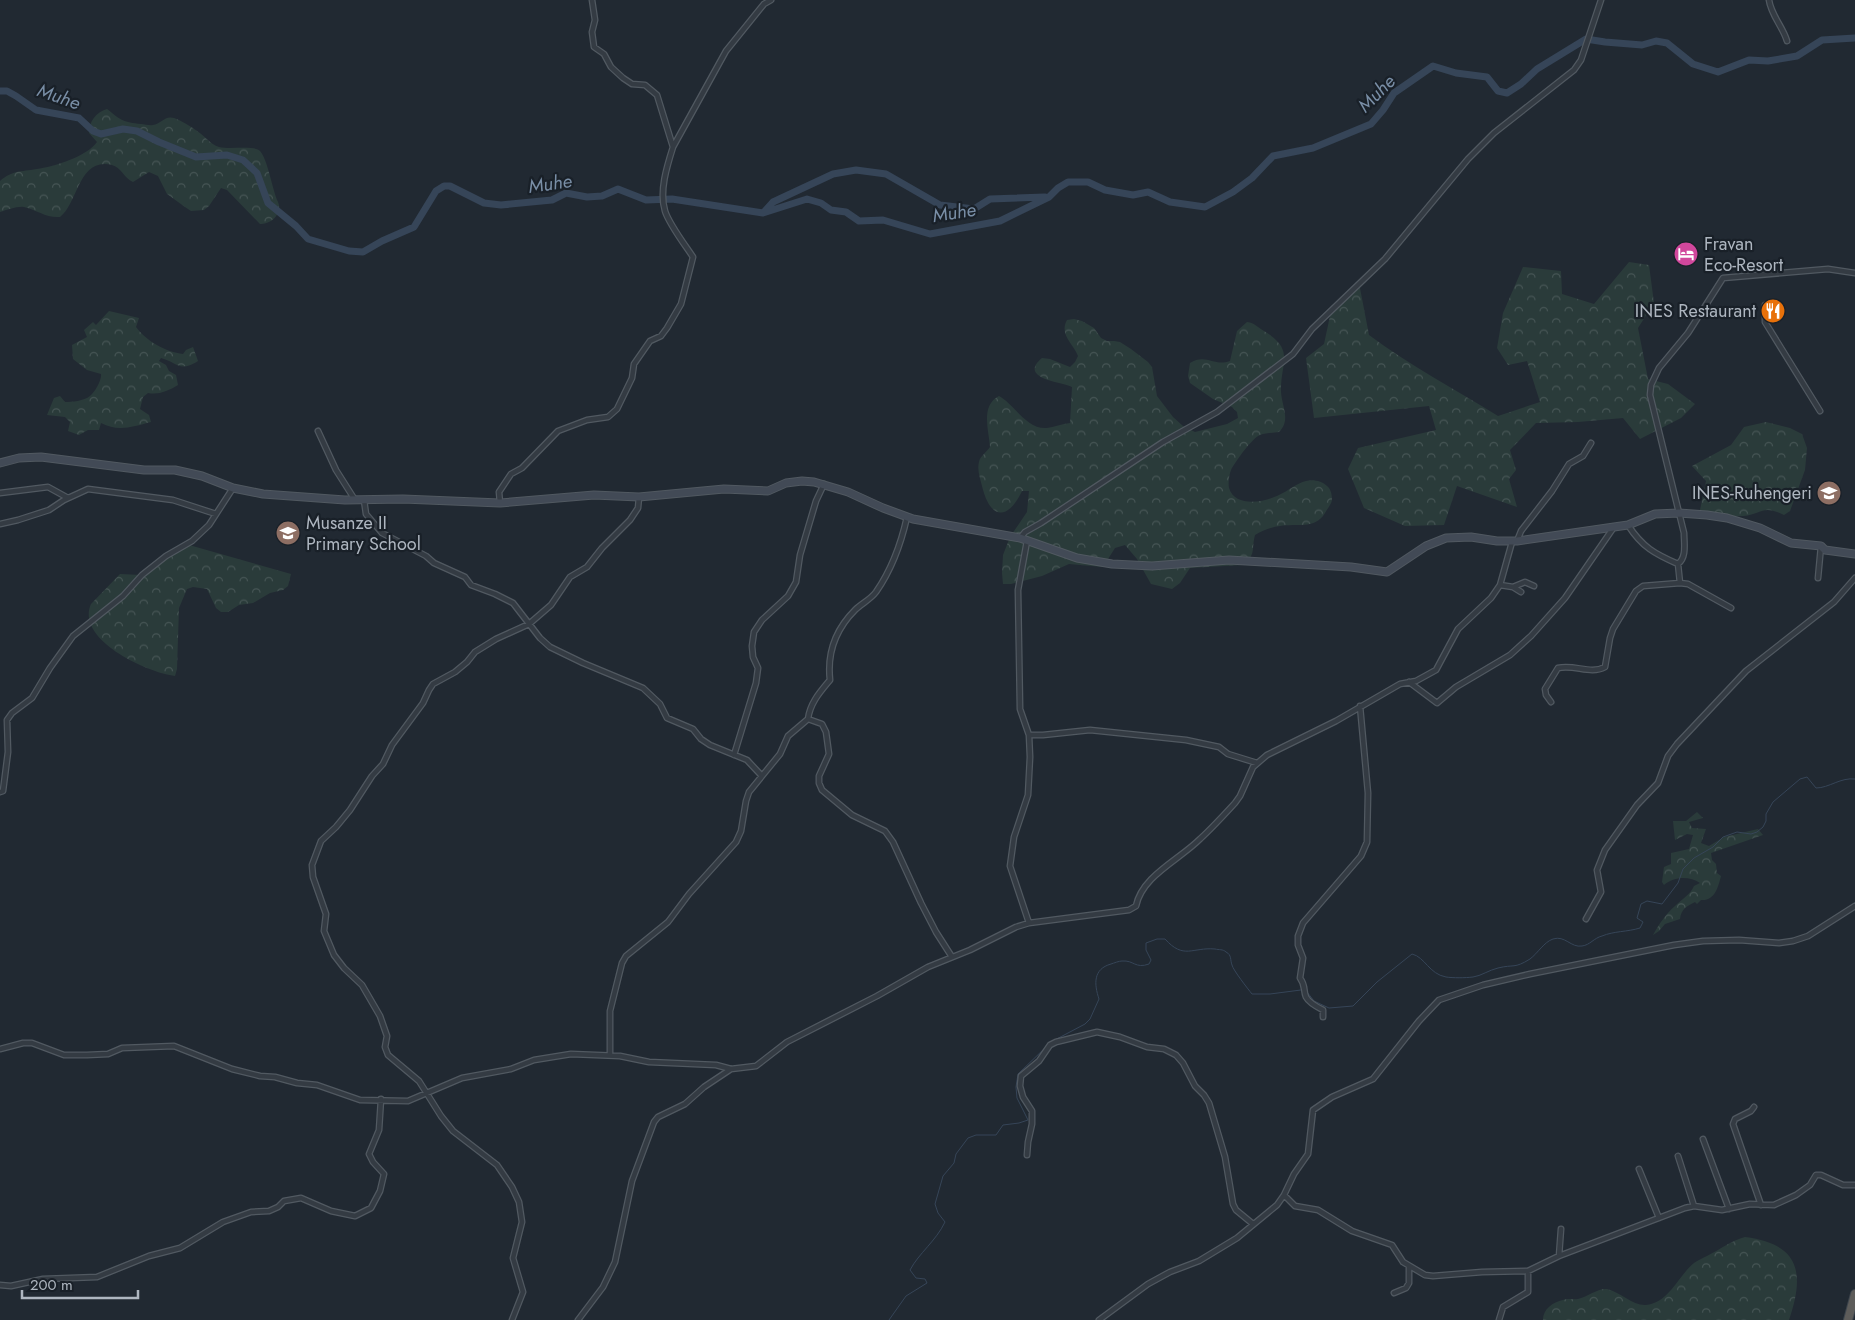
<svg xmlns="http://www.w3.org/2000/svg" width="1855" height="1320" viewBox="0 0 1855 1320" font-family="Jost,sans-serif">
	<defs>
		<pattern id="forest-crowns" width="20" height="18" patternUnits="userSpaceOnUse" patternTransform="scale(1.25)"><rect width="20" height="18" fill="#2a3b3a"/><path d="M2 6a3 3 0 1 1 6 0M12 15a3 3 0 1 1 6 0" fill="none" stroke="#465555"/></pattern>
	</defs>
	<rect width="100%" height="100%" fill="#212932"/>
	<!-- forest -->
	<path fill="url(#forest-crowns)" d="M107 109C122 121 123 122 141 124 144 124 150 126 153 125 161 124 165 115 174 118 180 120 192 127 197 131 205 136 210 144 219 147 229 150 255 145 260 151 268 160 272 189 278 202 283 213 271 225 260 224L227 190 221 188 209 206 204 210 191 211 185 207 167 194 158 176 149 172 133 182C124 178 121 167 112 165 78 157 78 204 60 217 46 218 37 210 24 207 17 206 7 210 0 212V181C13 170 20 172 37 169 53 167 88 156 97 142L89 133C89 122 96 112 107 109Z
		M1629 262 1649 265 1654 303 1638 328 1648 379 1668 384 1695 404 1681 418 1640 439 1623 418 1578 422 1536 423 1510 450 1516 470 1509 479 1517 507 1457 486 1444 525 1405 526 1364 508 1348 469 1358 448 1436 430 1429 406 1314 418 1306 358 1324 344 1330 316 1359 283 1369 335C1409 365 1455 389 1498 416L1540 402 1527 361 1508 365 1497 348 1503 313 1523 267 1561 271 1562 294 1594 304Z
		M109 311 139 318 136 327C146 341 166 352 183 354L186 350 193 347 198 361C179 373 177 362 161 358L159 361 166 365 169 371 176 375 178 385C168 391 159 395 148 393L143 397 140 409 149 415 151 422C132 427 118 432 101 423L99 430H88L79 435 68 431 70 422 65 417 47 415 54 398 60 396 65 402C72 402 84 401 90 396 95 392 102 380 101 374L87 370 73 359 72 345 87 337 84 330 93 322 96 325Z
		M1074 319 1082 321 1094 328 1101 338 1107 341H1114L1120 342 1131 349 1148 362 1152 367 1157 396 1173 417 1183 426 1195 432 1227 424 1238 418 1237 412 1232 407 1213 399 1190 383 1188 376 1190 363C1206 353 1214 367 1230 361L1237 331 1247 322C1255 323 1257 327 1264 331 1296 350 1280 363 1281 392 1282 407 1291 420 1279 432 1273 433 1266 433 1260 435 1253 437 1235 462 1231 470 1229 475 1228 483 1229 488 1235 508 1265 502 1279 495 1288 491 1297 483 1306 481 1313 479 1322 481 1327 486 1331 489 1332 495 1332 500 1331 505 1327 509 1325 513 1315 530 1296 523 1280 526 1271 527 1262 531 1255 535 1251 549 1257 555 1242 565L1190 568 1180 583 1172 589 1151 584 1137 559 1125 545 1115 548 1103 567 1069 564 1042 576 1011 584H1003L1002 573 1003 555 1010 537 1027 512 1029 491H1022C1007 522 990 519 982 486 980 478 977 470 979 462 980 456 987 452 990 447 989 430 980 406 999 396 1014 404 1027 430 1047 428 1054 427 1062 424 1070 423L1072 387C1063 382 1017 379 1042 358L1050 359 1070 367 1075 362 1078 356C1073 343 1059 335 1067 320Z
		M1766 422 1790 428 1802 434 1807 448 1805 470 1790 511 1784 515C1762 504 1763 514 1743 516 1728 517 1714 513 1700 510L1706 481 1692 466 1731 445 1744 427Z
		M189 545 291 574 288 586 283 590 270 593 253 603 239 605 228 612H221L216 608 207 589 193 587 187 589 179 608 177 669 175 676C148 673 75 640 91 604L120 574 141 575 163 556Z
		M1697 812 1703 818 1689 822 1692 828 1706 829 1701 843 1709 846 1724 837 1758 829 1763 835 1711 853 1712 860 1716 864 1717 873 1721 876C1718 887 1715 901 1701 900L1697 904 1695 902C1687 906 1681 909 1680 919L1665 924 1659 931 1653 935C1659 924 1666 914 1675 906 1682 899 1690 895 1694 886L1700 883C1690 876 1674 876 1664 885L1662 882 1664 867 1671 864V853L1689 849 1693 835 1687 834 1675 840 1673 821H1686Z
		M1745 1237C1800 1244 1805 1273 1789 1320H1543C1543 1309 1553 1302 1563 1300 1568 1298 1573 1300 1578 1299 1587 1297 1598 1288 1607 1289 1620 1292 1633 1306 1646 1305 1669 1303 1678 1276 1694 1263 1698 1260 1703 1258 1707 1256 1721 1249 1730 1241 1745 1237Z"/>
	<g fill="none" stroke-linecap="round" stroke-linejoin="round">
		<!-- stream -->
		<path stroke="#364558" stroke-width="1" d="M1307 992 1314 1001 1329 1008 1353 1006 1377 982 1412 954C1425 957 1429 974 1446 977 1453 978 1465 978 1473 977 1481 976 1489 970 1498 968 1514 964 1514 969 1530 959 1538 953 1544 942 1553 939 1565 935 1571 948 1582 946 1590 945 1594 938 1602 936 1614 931 1627 932 1640 928L1643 922 1637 918 1641 904 1647 901 1662 904 1678 883 1683 869 1694 858 1713 847 1723 837 1737 832 1751 834 1757 832 1763 827 1766 821V814L1773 802 1800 779 1807 777 1816 788C1829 788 1841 777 1855 779
			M1051 1042 1085 1024 1090 1019 1099 999C1094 984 1093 969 1111 964 1114 963 1119 961 1122 961 1134 960 1135 969 1149 964L1151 960 1146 950V943L1157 939H1165C1184 960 1192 947 1215 949 1219 950 1223 949 1226 952 1232 955 1230 960 1232 965 1233 970 1248 989 1252 994H1270L1301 990
			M889 1320 906 1296 927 1283 925 1279 916 1278 910 1270C919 1253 936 1241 945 1222L938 1213 935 1204 943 1176 954 1163 956 1154 968 1138 976 1135H996L1003 1125 1019 1123 1028 1120 1017 1098 1016 1087 1018 1074 1046 1047"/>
		<!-- river -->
		<path stroke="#364558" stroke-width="7" d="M0 91H7L16 96 36 110 79 118 93 131 101 134 123 129 137 131 159 142 196 157 227 155 243 160 257 173 268 203 296 226 308 239 349 251 363 252 382 241 414 227 436 191 444 186H450L484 203 501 205 552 200 566 193 587 197 602 196 618 189 646 200 672 199 763 213 807 199 821 203 831 210 846 212 859 221 883 220 930 234 1000 221 1049 197 1058 188 1068 182H1088L1105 190 1133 195 1148 192 1170 202 1205 207 1233 192 1252 178 1273 156 1313 148 1371 124 1383 110 1394 93 1433 66 1456 73 1487 77 1498 91 1507 93 1521 84 1537 69 1586 39 1605 42 1642 45 1656 41 1667 43 1693 64 1718 72 1749 60 1768 61 1797 56 1822 40 1855 38
			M764 212 773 202 833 174 856 170 886 174 940 205 974 209 990 199 1045 197"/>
		<defs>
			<path id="minor" d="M592 0 595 20 592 32 594 47 604 54 611 67 623 78 632 84 645 85 657 95 673 147
				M1769 0C1771 15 1783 27 1787 41
				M1765 305V322L1820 411
				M318 431 336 470 355 500
				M0 493 48 487 68 498
				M364 500 366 514 382 533 426 556 434 563 465 577 471 585 495 594 513 603 540 638 550 647 583 663 643 688 660 704 667 718 693 729 701 739 710 745 747 760 761 775
				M500 503 499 492 511 474 522 468 558 431 587 420 608 417 617 409 632 378 634 364 650 341 661 336 667 328 681 304 693 257C685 245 669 224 665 211 659 191 667 166 673 147L726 51 764 4 771 0
				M0 524 18 520 49 510 64 500 88 489 173 500 216 514
				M1628 525C1642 547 1655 554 1678 564L1680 583 1688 584 1731 608
				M1020 538 1025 532 1041 523 1163 442 1217 412 1293 354 1312 329 1385 259 1468 159 1494 133 1574 70 1581 60 1601 0
				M1027 541 1018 590 1020 709 1029 735 1030 757 1028 795 1014 837 1010 866 1029 923
				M1517 541 1521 531 1552 491 1569 464 1583 456 1591 443
				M1678 564C1687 557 1684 543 1684 533L1650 395 1651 385 1659 368 1688 333 1723 278 1828 269 1855 273
				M1818 578 1821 546
				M1500 585 1513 587 1521 592
				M1513 587 1525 582 1534 586
				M1409 682 1437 703 1456 687 1510 655 1531 636 1565 598 1614 527
				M1551 702 1546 695 1545 689 1558 668C1575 664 1590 675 1605 667L1610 638 1613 629 1636 591 1643 586 1680 583
				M808 719 822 724 826 732 829 754 819 776V783L822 790 852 815 885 831 893 842 921 903 936 932 952 957
				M1029 735H1043L1090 730 1186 740 1219 747 1228 754 1257 763
				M734 755 756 683 758 668 753 657 752 646 754 632 762 620 788 596 796 582 800 555 816 501 824 484
				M0 792 3 791 8 752 7 720 12 713 32 698 50 668 73 636 123 596 142 575 166 556 192 541 209 525 233 488
				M1586 919 1601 892 1597 870 1605 850 1637 805 1658 783 1668 756 1677 744 1746 671 1834 602 1855 578
				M1323 1017V1010C1317 1007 1309 1003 1306 997 1303 990 1306 986 1300 978L1303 958 1298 945V936L1303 923 1361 856 1367 842 1368 793 1360 706
				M0 1049 23 1043H32L64 1055H87L108 1054 122 1048 174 1046 232 1069 260 1076 275 1077 297 1083 317 1085 360 1100 408 1101 462 1078 511 1069 534 1060 571 1054 620 1056 649 1062 716 1065 731 1069 756 1066 787 1042 877 996 928 967 970 950 1016 927 1029 923 1129 910 1136 906C1142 876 1179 860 1200 839 1212 828 1224 815 1235 803L1240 796 1253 767 1267 755 1336 721 1400 684 1416 681 1436 670 1458 629 1491 598 1500 585 1512 542
				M610 1055V1011L622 963 626 956 668 922 689 894 736 842 741 831 746 801 749 792 780 754 788 736 808 719C810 703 820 692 830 680 827 653 836 629 855 610 862 603 870 600 876 592 892 569 901 544 907 517
				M1754 1107 1751 1111 1735 1119 1733 1124 1761 1205
				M1703 1139 1729 1209
				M1027 1155 1028 1142 1032 1124V1111L1023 1097 1020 1086 1021 1076 1039 1061 1050 1045 1056 1042 1097 1032 1120 1037 1147 1047 1164 1049 1176 1055 1183 1063 1195 1086 1204 1095 1209 1103 1225 1157 1233 1204 1236 1210 1253 1224
				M1678 1156 1694 1206
				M1639 1169 1659 1218
				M1284 1195 1295 1206 1318 1210 1352 1231 1392 1245 1403 1262 1425 1275 1433 1276 1482 1272 1528 1271 1559 1256 1685 1208 1694 1206 1722 1210 1750 1204 1774 1205 1796 1195 1810 1185 1816 1175H1821L1843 1185H1855
				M1559 1256 1561 1229
				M0 1285 11 1286 43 1279 97 1277 149 1256 180 1248 223 1222 251 1212 269 1211 278 1207 284 1201 301 1198 331 1211 355 1216 371 1208 380 1191 384 1174 373 1162 369 1154 379 1130 381 1099
				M1394 1293 1406 1288 1409 1283V1266
				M512 1320 523 1292 513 1258 522 1222 519 1202 512 1187 497 1165 453 1131 441 1116 419 1081 388 1055 385 1047 387 1036 380 1016 362 985 344 968 334 955 324 931 326 914 313 877 312 865 321 841 336 827 350 810 372 776 383 764 392 745 423 703 429 690 433 684 455 672 467 662 475 652 496 639 529 624 551 605 570 577 587 567 602 548 630 520 638 508 639 497
				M578 1320 603 1287 615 1262 632 1181 654 1122 658 1117 685 1104 704 1087 731 1069
				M1099 1320 1148 1284 1170 1272 1199 1261 1237 1238 1277 1205 1284 1195 1294 1174 1308 1154 1313 1110 1332 1097 1373 1079 1419 1021 1439 1000 1483 985 1530 974 1674 945 1703 941 1739 940 1779 943 1793 941 1808 936 1855 906
				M1499 1320 1503 1307 1528 1292V1271"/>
			<path id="secondary" d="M0 463 19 458 41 457 144 470H175L202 476 233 488 263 494 345 500 403 499 500 503 594 495 639 497 724 489 768 491 786 483 802 481 814 482 848 492 883 508 913 519 1020 538 1077 558 1112 564 1152 566 1229 560 1351 567 1387 572 1426 546 1446 538 1471 537 1497 541H1517L1614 527 1628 525 1655 514 1679 513 1707 515 1727 518 1760 528 1791 543 1821 546 1825 550 1855 554"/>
			<path id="trunk" d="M1848 1320 1855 1294"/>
		</defs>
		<!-- minor casing -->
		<use href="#minor" stroke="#515961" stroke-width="7"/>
		<!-- secondary casing -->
		<use href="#secondary" stroke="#515961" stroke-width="9"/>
		<!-- trunk casing -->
		<use href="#trunk" stroke="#3e464e" stroke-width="10"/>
		<!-- minor -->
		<use href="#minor" stroke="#343b43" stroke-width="4.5"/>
		<!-- secondary -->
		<use href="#secondary" stroke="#424a56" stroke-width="7"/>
		<!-- trunk -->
		<use href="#trunk" stroke="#5d5c5a" stroke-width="8"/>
	</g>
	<!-- icons -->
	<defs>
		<symbol id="hotel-disc" viewBox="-11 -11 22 22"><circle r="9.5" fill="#d1479c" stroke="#192028"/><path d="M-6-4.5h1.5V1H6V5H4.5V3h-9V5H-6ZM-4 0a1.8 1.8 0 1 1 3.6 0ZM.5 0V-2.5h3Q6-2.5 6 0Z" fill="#fff"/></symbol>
		<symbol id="restaurant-disc" viewBox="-11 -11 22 22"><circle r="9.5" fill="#e8710a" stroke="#192028"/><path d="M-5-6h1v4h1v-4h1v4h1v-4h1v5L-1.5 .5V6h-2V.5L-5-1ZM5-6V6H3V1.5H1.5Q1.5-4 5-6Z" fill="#fff"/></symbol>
		<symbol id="university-disc" viewBox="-11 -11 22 22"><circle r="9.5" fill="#8d6e63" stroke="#192028"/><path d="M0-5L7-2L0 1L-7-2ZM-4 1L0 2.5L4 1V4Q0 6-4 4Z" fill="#fff"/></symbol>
		<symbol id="school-disc" viewBox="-11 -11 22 22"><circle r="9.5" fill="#8d6e63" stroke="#192028"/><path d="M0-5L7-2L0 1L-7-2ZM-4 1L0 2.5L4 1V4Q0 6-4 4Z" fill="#fff"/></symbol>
	</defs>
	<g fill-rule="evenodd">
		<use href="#hotel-disc" x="1672" y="240" width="28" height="28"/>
		<use href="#restaurant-disc" x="1759" y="297" width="28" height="28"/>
		<use href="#university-disc" x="1815" y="479" width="28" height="28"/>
		<use href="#school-disc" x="274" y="519" width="28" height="28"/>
	</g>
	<g text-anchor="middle" stroke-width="4.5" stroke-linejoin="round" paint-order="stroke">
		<!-- poi labels -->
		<g font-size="18" fill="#aeb6c0" stroke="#192028" text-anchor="start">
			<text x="1704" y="250">Fravan<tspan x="1704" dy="21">Eco-Resort</tspan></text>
			<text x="1756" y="317" text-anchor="end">INES Restaurant</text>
			<text x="1812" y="499" text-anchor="end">INES-Ruhengeri</text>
			<text x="306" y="529">Musanze II<tspan x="306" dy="21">Primary School</tspan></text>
		</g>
		<!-- water labels -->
		<g font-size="19" font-style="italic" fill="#798ea6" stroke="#192028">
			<text transform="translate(1376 93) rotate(-45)" y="7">Muhe</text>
			<text transform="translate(59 96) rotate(19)" y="7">Muhe</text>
			<text transform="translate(550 183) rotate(-8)" y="7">Muhe</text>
			<text transform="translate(954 212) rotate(-9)" y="7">Muhe</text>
		</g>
	</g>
	<!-- scale -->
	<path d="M22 1290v8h116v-8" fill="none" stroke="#aeb6c0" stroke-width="2.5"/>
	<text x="30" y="1290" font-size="15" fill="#aeb6c0" stroke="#192028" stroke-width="4" paint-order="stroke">200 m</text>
</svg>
